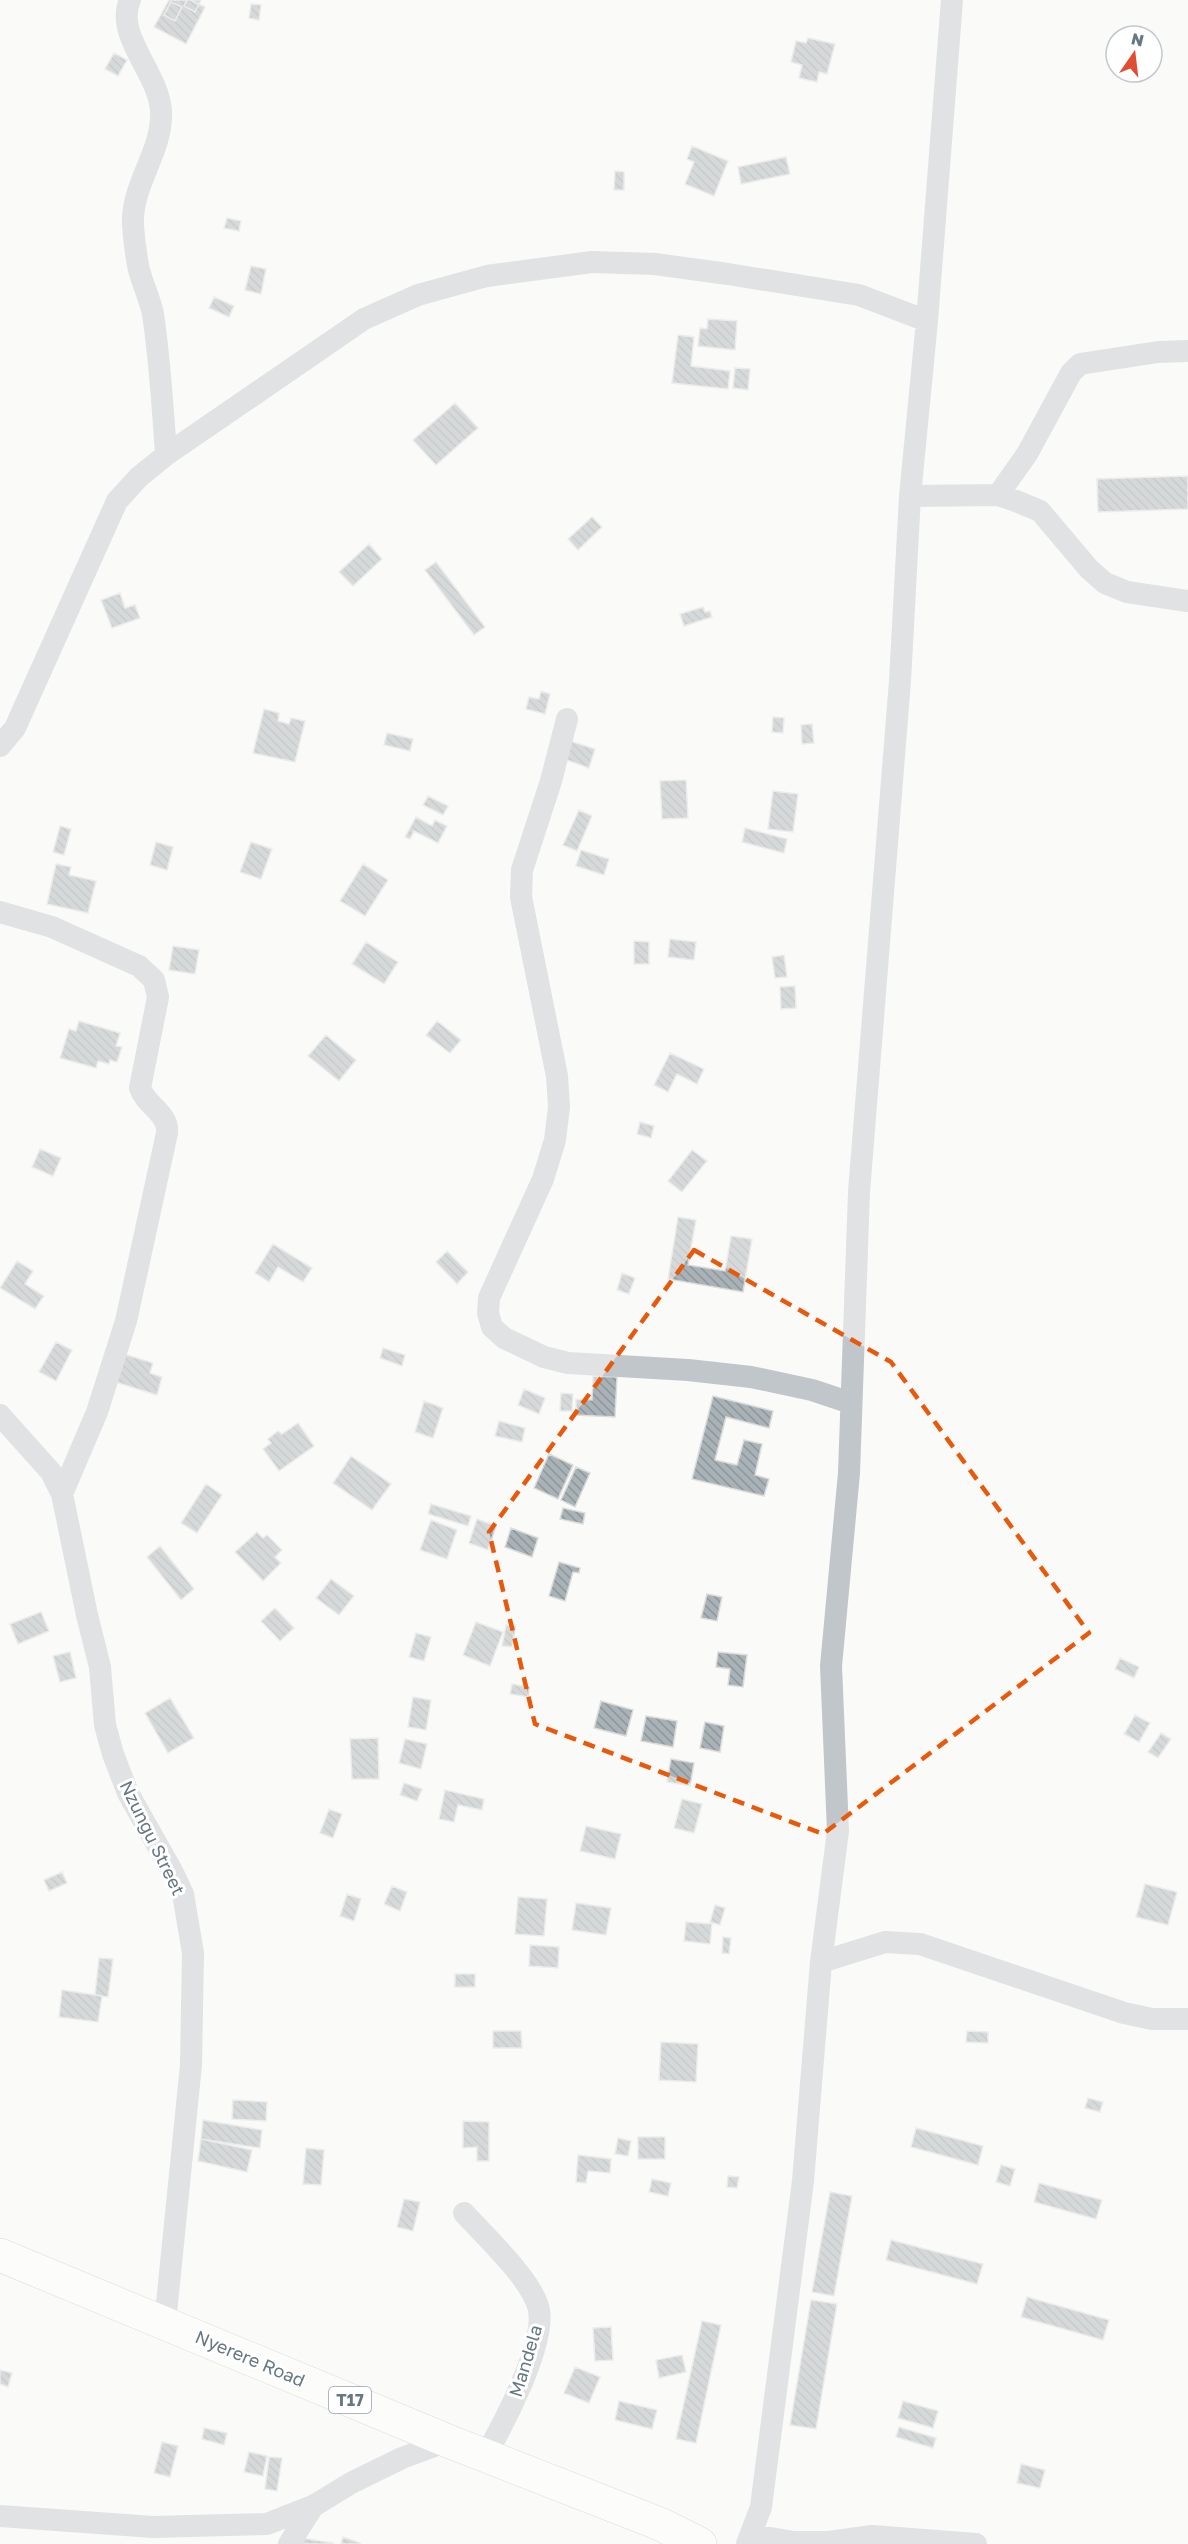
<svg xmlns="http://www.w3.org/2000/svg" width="1188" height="2544" viewBox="0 0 1188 2544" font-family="'Golos Text',sans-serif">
	<defs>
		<pattern id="building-back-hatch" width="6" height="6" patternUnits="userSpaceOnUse" patternTransform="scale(1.5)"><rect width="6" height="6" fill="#a8b2b7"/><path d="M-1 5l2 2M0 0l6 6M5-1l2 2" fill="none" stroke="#8d969a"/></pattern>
	</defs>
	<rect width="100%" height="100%" fill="#fafaf8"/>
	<!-- building -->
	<path fill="url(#building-back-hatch)" stroke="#dcdcda" stroke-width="1.5" d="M169 0H190L205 7 186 44 154 27Z
		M187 0H201L195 12 184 6Z
		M171 2 182 7 175 21 164 15Z
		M251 4 261 5 259 20 249 18Z
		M808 38 835 44 827 74 819 72 817 82 799 78 802 65 791 62 796 41 806 43Z
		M114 53 127 60 118 76 105 69Z
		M692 146 728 161 714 196 685 184 694 162 687 159Z
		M786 157 790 174 741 184 738 167Z
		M615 171 624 172V190H614Z
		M227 218 241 221 239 231 224 228Z
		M251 266 266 269 261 294 245 290Z
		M214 297 234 306 229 317 209 308Z
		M708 319 737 321 735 350 698 346 700 328 707 329Z
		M678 335 694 337 691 366 730 371 728 389 672 383Z
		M735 368 750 369 748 390 733 388Z
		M455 403 478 428 436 465 413 440Z
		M1188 476V509L1098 512 1097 479Z
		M592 517 602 527 578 550 568 539Z
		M369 544 382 559 353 586 339 572Z
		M436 562 485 627 474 635 425 570Z
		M120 593 125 608 135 605 140 618 112 628 101 600Z
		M703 607 705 612 710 611 712 617 684 626 680 614Z
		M541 691 550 694 545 714 526 709 529 697 539 699Z
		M264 709 279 713 278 721 289 724 291 718 305 721 295 762 253 753Z
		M773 717 784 718 783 733 772 732Z
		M812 724 814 743 802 744 801 725Z
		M387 733 413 739 410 751 384 745Z
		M570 741 595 749 589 768 564 759Z
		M686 780 688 818 662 819 660 781Z
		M773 791 798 794 793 832 768 829Z
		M428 796 448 806 443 815 423 805Z
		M579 810 592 816 577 851 563 845Z
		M416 817 432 826 435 820 447 826 438 843 414 831 410 839 405 837Z
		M60 826 71 829 64 855 53 852Z
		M745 828 787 839 784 853 742 842Z
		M156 842 173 847 167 870 150 865Z
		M251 842 272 849 261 879 240 872Z
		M581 850 609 859 604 875 576 866Z
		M56 864 71 867 69 875 96 881 88 913 47 904Z
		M363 864 388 880 365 916 340 901Z
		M670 939 696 942 694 960 668 957Z
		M634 941 649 942V964H634Z
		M366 942 398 962 384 984 352 964Z
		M173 946 199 950 195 974 169 970Z
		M784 955 787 977 775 978 772 957Z
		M795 986 796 1008 781 1009 780 987Z
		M79 1021 120 1033 116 1046 122 1047 117 1062 110 1060 109 1064 98 1061 96 1068 60 1058 69 1029 76 1031Z
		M437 1021 461 1040 450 1053 426 1035Z
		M326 1035 356 1060 339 1081 308 1056Z
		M670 1053 704 1069 697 1084 677 1074 668 1092 654 1085Z
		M640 1122 654 1126 651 1138 637 1134Z
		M40 1149 61 1158 53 1176 32 1167Z
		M692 1150 707 1161 682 1192 668 1181Z
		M678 1217 696 1220 688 1265 725 1271 731 1236 752 1239 743 1292 668 1279Z
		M273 1244 312 1268 303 1282 278 1267 269 1282 255 1273Z
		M447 1251 468 1272 457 1284 436 1262Z
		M17 1261 33 1271 25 1284 44 1296 35 1309 0 1288Z
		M622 1273 635 1278 629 1294 617 1290Z
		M56 1342 72 1350 56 1381 39 1372Z
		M383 1348 405 1355 402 1366 380 1358Z
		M124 1354 153 1363 150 1373 162 1377 157 1395 115 1382Z
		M593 1376 617 1377 615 1417 576 1415V1399L592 1400Z
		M524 1389 545 1398 539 1414 518 1405Z
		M561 1393 573 1394 572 1411H560Z
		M713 1396 773 1411 769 1428 726 1417 715 1460 737 1465 744 1440 762 1444 755 1475 769 1479 764 1496 692 1479Z
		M424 1401 443 1408 433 1438 415 1432Z
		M499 1421 525 1428 522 1442 495 1436Z
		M298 1423 314 1446 279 1471 263 1449 271 1443 268 1439 278 1431 282 1434Z
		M549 1454 573 1465 558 1499 534 1488Z
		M351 1456 391 1484 372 1510 333 1483Z
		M576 1467 590 1473 575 1507 561 1500Z
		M206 1484 222 1495 197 1533 181 1523Z
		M431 1504 471 1516 468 1526 428 1514Z
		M563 1508 585 1513 583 1524 560 1519Z
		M477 1519 496 1526 488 1550 469 1543Z
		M431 1520 457 1530 447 1559 420 1550Z
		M511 1528 538 1538 532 1557 505 1547Z
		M257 1532 263 1538 267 1535 282 1550 275 1557 281 1563 263 1581 235 1552Z
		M160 1546 194 1589 181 1600 147 1557Z
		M559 1562 580 1568 579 1573 573 1572 565 1601 549 1596Z
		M331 1579 354 1596 339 1615 316 1598Z
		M707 1594 722 1597 717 1621 701 1618Z
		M275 1608 294 1628 280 1641 261 1621Z
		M41 1612 49 1631 18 1644 10 1624Z
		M476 1622 503 1632 490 1666 463 1655Z
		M506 1625 515 1627 512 1647 502 1646Z
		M416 1633 431 1637 424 1661 409 1657Z
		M70 1652 76 1678 60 1682 53 1656Z
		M718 1652 747 1655 743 1687 728 1685 730 1669 716 1667Z
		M1120 1658 1139 1667 1134 1678 1115 1669Z
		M512 1684 529 1687 528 1697 510 1694Z
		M413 1697 431 1700 426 1730 408 1727Z
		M170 1698 194 1738 168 1753 145 1713Z
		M601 1701 633 1710 626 1736 594 1728Z
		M1135 1715 1150 1723 1139 1742 1124 1734Z
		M646 1716 677 1721 673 1747 641 1741Z
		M705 1722 724 1726 720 1752 700 1748Z
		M1161 1733 1171 1739 1158 1758 1148 1752Z
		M378 1738 379 1779H352L350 1739Z
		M405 1739 427 1744 421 1769 399 1763Z
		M671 1759 694 1763 690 1786 667 1782Z
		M404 1783 422 1789 417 1801 400 1795Z
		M445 1790 484 1799 482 1810 458 1805 454 1822 439 1819Z
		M682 1799 702 1804 694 1833 674 1828Z
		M329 1809 342 1814 333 1838 320 1833Z
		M586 1826 621 1834 615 1859 580 1851Z
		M62 1872 67 1883 49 1891 44 1880Z
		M1145 1884 1177 1892 1168 1925 1136 1917Z
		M392 1886 407 1892 400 1911 384 1904Z
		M347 1894 361 1899 354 1921 340 1916Z
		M518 1897 547 1899 544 1936 515 1934Z
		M576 1903 611 1908 606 1935 572 1930Z
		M715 1905 725 1908 720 1925 710 1922Z
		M686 1922 712 1924 710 1944 684 1941Z
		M723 1937 731 1938 729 1954 722 1953Z
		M530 1945 559 1947 558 1968 529 1966Z
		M99 1958 113 1959 108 1997 95 1995Z
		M455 1974H475V1987H455Z
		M62 1990 102 1996 98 2022 59 2017Z
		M493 2031H521L522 2048H493Z
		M967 2031 988 2032V2043L966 2042Z
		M661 2042 698 2044 696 2082 659 2080Z
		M1088 2098 1103 2102 1100 2112 1085 2108Z
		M233 2100 267 2102 266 2121 232 2119Z
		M203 2120 262 2130 260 2148 201 2139Z
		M463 2121 489 2122V2161H477V2147L463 2148Z
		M916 2128 983 2146 978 2165 911 2147Z
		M638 2137H665V2159H638Z
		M618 2138 631 2141 628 2156 615 2154Z
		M201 2139 252 2150 247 2172 198 2161Z
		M306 2148 324 2150 321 2185 303 2184Z
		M578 2155 611 2159 610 2173 588 2171 586 2183 576 2182Z
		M1001 2165 1015 2169 1010 2186 996 2182Z
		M728 2176 739 2177 737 2188 727 2187Z
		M652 2179 671 2183 668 2196 649 2192Z
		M1039 2183 1102 2200 1096 2219 1034 2202Z
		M830 2192 852 2196 834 2296 812 2292Z
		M404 2199 420 2202 413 2231 397 2227Z
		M891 2240 983 2264 977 2284 886 2260Z
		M1027 2297 1109 2320 1103 2340 1021 2317Z
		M811 2300 837 2304 816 2429 790 2425Z
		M702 2321 721 2325 696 2443 676 2439Z
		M611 2327 613 2360 595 2361 593 2328Z
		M682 2355 686 2372 659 2378 656 2360Z
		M575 2367 600 2377 589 2403 564 2393Z
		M0 2370 12 2373 8 2387 0 2384Z
		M619 2401 657 2410 652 2429 615 2420Z
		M903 2401 938 2411 933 2428 898 2418Z
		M899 2427 936 2438 933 2448 896 2437Z
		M204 2428 227 2433 224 2445 202 2439Z
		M162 2442 178 2446 170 2477 154 2473Z
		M249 2452 267 2456 263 2476 244 2472Z
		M269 2457 282 2458 277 2491 265 2489Z
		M1021 2464 1045 2470 1040 2488 1017 2483Z
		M295 2537 333 2543V2544H294Z
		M343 2537 360 2543V2544H341Z"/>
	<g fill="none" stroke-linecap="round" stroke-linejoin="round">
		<defs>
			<path id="primary" d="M0 2255 448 2441 660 2524 700 2544"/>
		</defs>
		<!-- primary casing -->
		<use href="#primary" stroke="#b5bbbe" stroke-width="34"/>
		<!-- minor -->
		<path stroke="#c1c6ca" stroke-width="22" d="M130 0C114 35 159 73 161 111 163 152 131 184 133 225 134 240 136 256 139 270 143 285 150 299 153 314 160 361 163 408 166 455
			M998 495 1027 454 1071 373 1080 364 1158 352 1188 351
			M910 496 998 495 1016 501 1040 511 1089 569 1105 583 1127 592 1188 601
			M567 719 551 781 522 870 521 897 557 1076 559 1107 555 1140 543 1179 489 1298 488 1313 492 1327 504 1338 544 1357 568 1363 688 1370 751 1377 812 1390 851 1403
			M0 746 15 728 117 501 139 477 166 455 364 319 418 295 487 276 592 262 655 264 728 274 859 295 927 321
			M0 912 52 927 139 966 154 980 158 997 140 1088C146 1106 169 1113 167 1133L126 1321 97 1412 62 1494
			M0 1415 51 1472 62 1494 87 1615 100 1667 105 1725 113 1754 128 1793 172 1871 183 1894 193 1953 191 2065 165 2323
			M821 1962 885 1942 920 1944 1124 2013 1152 2019H1188
			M464 2213C485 2236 529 2277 538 2306 549 2339 502 2427 485 2456
			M0 2516 153 2527 267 2524 315 2505 351 2483 402 2458 448 2441
			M752 2535 794 2542H829L872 2536 976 2544
			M289 2544 314 2505
			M747 2544 761 2507 803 2181 821 1962 838 1831 831 1666 849 1473 859 1192 900 681 910 496 927 321 952 0"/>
		<!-- primary -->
		<use href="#primary" stroke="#fff" stroke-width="33"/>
	</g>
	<!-- marked area -->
	<path d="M0 0H1188V2544H0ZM694 1250 891 1362 1089 1633 823 1834 535 1724 489 1532Z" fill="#fafaf8" fill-opacity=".55" fill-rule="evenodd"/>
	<path fill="none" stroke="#e8590c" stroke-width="4.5" stroke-dasharray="12 8" stroke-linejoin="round" d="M694 1250 891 1362 1089 1633 823 1834 535 1724 489 1532Z"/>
	<g text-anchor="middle" stroke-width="6" stroke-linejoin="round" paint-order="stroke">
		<!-- shield labels -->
		<rect fill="#fff" stroke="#94a0a8" stroke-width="1.5" x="329" y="2387" width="42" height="26" rx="4.5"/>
		<g font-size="16" font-weight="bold" fill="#667882">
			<text x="350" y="2406">T17</text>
		</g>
		<!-- street labels -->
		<g font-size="18" fill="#667882" stroke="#fff">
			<text transform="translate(152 1838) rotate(64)" y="6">Nzungu Street</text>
			<text transform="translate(250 2359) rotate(23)" y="6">Nyerere Road</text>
			<text transform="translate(526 2361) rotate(-73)" y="6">Mandela</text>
		</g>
	</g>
	<!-- north arrow -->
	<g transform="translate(1134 54) rotate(14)"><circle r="28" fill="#ffffff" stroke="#c2c9cd" stroke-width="1.5"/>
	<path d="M0-4.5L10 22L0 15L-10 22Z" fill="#e04d32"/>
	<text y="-9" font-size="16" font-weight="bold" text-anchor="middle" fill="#667882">N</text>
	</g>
</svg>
